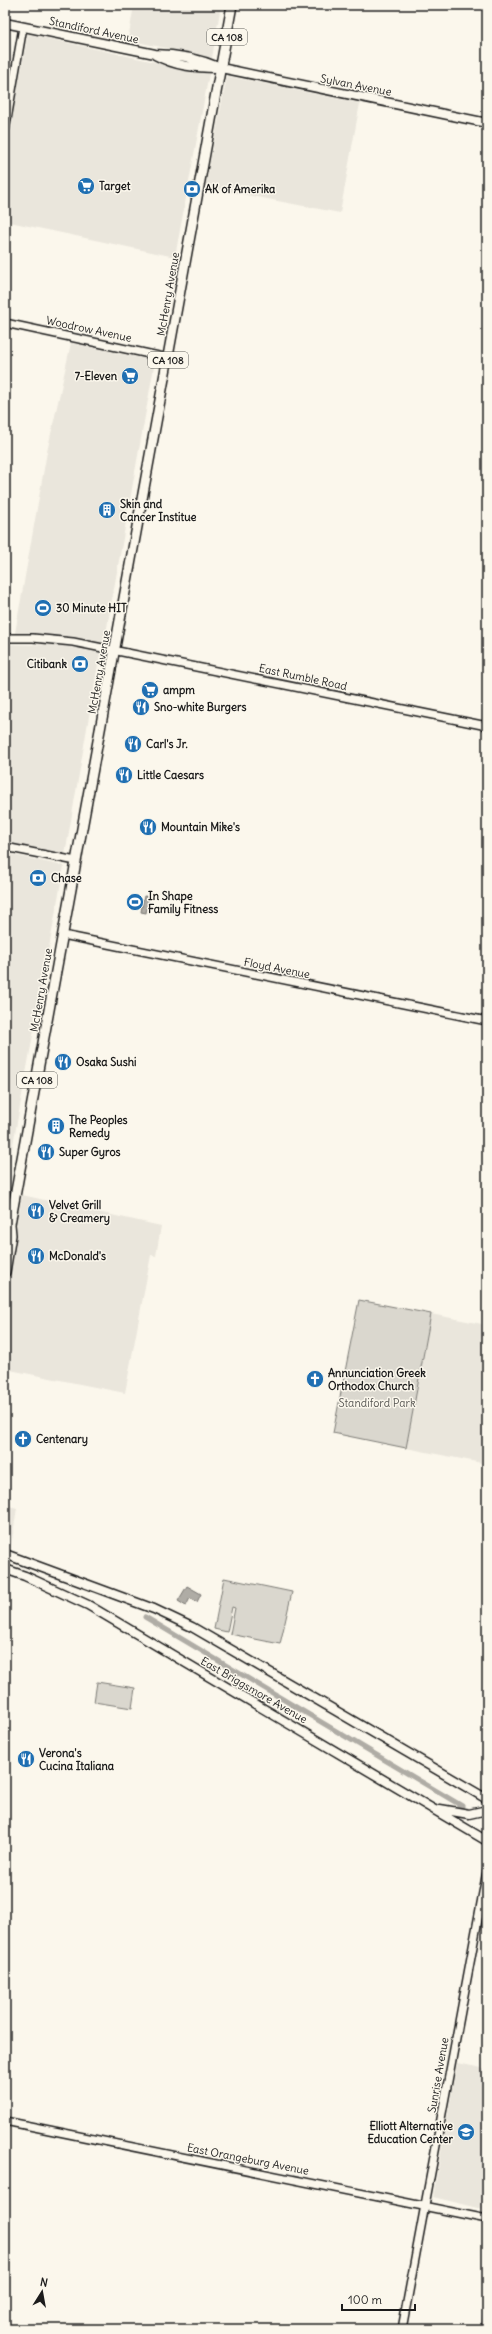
<svg xmlns="http://www.w3.org/2000/svg" width="492" height="2334" viewBox="0 0 492 2334" font-family="Delius,sans-serif">
	<rect width="100%" height="100%" fill="#fbf7ec"/>
	<filter id="ink" filterUnits="userSpaceOnUse"><feTurbulence type="fractalNoise" baseFrequency=".025" numOctaves="2"/><feDisplacementMap in="SourceGraphic" scale="8" xChannelSelector="R" yChannelSelector="G"/><feConvolveMatrix kernelMatrix="1 2 1 2 8 2 1 2 1" color-interpolation-filters="sRGB"/></filter>
	<g filter="url(#ink)">
		<!-- built -->
		<path fill="#eae6dc" d="M134 5H221L212 58 128 40Z
			M28 34 209 74 175 257 5 221V153Z
			M227 76 360 103 340 213 205 187Z
			M71 343 155 361 104 644 61 636 15 633 47 452Z
			M5 644 58 645 100 653 65 855 5 842Z
			M5 853 64 866 5 1188Z
			M22 1195 161 1226 156 1256 151 1255 125 1393 5 1369V1293Z
			M431 1314 487 1325V1464L406 1448Z
			M5 1505 17 1508 10 1552 5 1550Z
			M457 2063 487 2069V2210L433 2197Z"/>
		<!-- green -->
		<path fill="#dad7ce" stroke="#7b7a75" d="M359 1300 431 1314 406 1448 333 1433Z
			M224 1578 292 1592 280 1644 230 1634 235 1608 232 1607 227 1632 214 1629Z
			M97 1682 135 1688 132 1708 94 1702Z
			M487 2296V2329H481Z"/>
		<!-- water -->
		<path fill="#afaca5" stroke="#74726e" d="M144 896 149 897 146 913 141 912Z
			M187 1586 201 1594 197 1602 190 1598 186 1606 178 1601Z"/>
		<g fill="none" stroke-linecap="round" stroke-linejoin="round">
			<!-- canal -->
			<path stroke="#afaca5" stroke-width="5" d="M145 1617 462 1806"/>
			<defs>
				<path id="tertiary" d="M5 131 23 27
					M5 323 168 358
					M5 638H33L73 642 487 726
					M5 847 76 861
					M63 935 487 1021
					M5 2121 487 2219
					M402 2329 487 1871"/>
				<path id="secondary" d="M5 23 155 54C178 54 200 59 221 68L487 123
					M155 55C175 66 195 68 217 68
					M5 1554 154 1609 192 1627 487 1799
					M5 1569 25 1576 88 1605 487 1841
					M440 1809 469 1814 487 1810"/>
				<path id="primary" d="M5 1272 11 1235 10 1224 232 5"/>
			</defs>
			<!-- tertiary casing -->
			<use href="#tertiary" stroke="#1c1c1c" stroke-width="10"/>
			<!-- secondary casing -->
			<use href="#secondary" stroke="#1c1c1c" stroke-width="11"/>
			<!-- primary casing -->
			<use href="#primary" stroke="#1c1c1c" stroke-width="12"/>
			<!-- tertiary -->
			<use href="#tertiary" stroke="#fbf7ec" stroke-width="7"/>
			<!-- secondary -->
			<use href="#secondary" stroke="#fbf7ec" stroke-width="8"/>
			<!-- primary -->
			<use href="#primary" stroke="#fbf7ec" stroke-width="9"/>
		</g>
	</g>
	<!-- icons -->
	<defs>
		<symbol id="supermarket-disc" viewBox="-11 -11 22 22"><circle r="9.5" fill="#1f6fb2" stroke="#fbf7ec"/><path d="M-6-5.5h2.5l.6 2H6L4.5 2H-2.5L-4.4-4H-6ZM-1.5 3.2a1.3 1.3 0 1 0 .1 0ZM3 3.2a1.3 1.3 0 1 0 .1 0Z" fill="#fff"/></symbol>
		<symbol id="bank-disc" viewBox="-11 -11 22 22"><circle r="9.5" fill="#1f6fb2" stroke="#fbf7ec"/><path d="M-6-4H6V4H-6ZM0-2.3a2.3 2.3 0 1 0 0 4.6a2.3 2.3 0 1 0 0-4.6Z" fill="#fff"/></symbol>
		<symbol id="building-disc" viewBox="-11 -11 22 22"><circle r="9.5" fill="#1f6fb2" stroke="#fbf7ec"/><path d="M-4-6H4V6H1V3H-1V6H-4ZM-2.5-4.3h1.7v1.8h-1.7ZM.8-4.3h1.7v1.8H.8ZM-2.5-1h1.7V.8h-1.7ZM.8-1h1.7V.8H.8Z" fill="#fff"/></symbol>
		<symbol id="stadium-disc" viewBox="-11 -11 22 22"><circle r="9.5" fill="#1f6fb2" stroke="#fbf7ec"/><path d="M0-5a6.5 5 0 1 0 0 10a6.5 5 0 1 0 0-10ZM-3.5-1.8h7v3.6h-7Z" fill="#fff"/></symbol>
		<symbol id="restaurant-disc" viewBox="-11 -11 22 22"><circle r="9.5" fill="#1f6fb2" stroke="#fbf7ec"/><path d="M-5-6h1v4h1v-4h1v4h1v-4h1v5L-1.5 .5V6h-2V.5L-5-1ZM5-6V6H3V1.5H1.5Q1.5-4 5-6Z" fill="#fff"/></symbol>
		<symbol id="church-disc" viewBox="-11 -11 22 22"><circle r="9.5" fill="#1f6fb2" stroke="#fbf7ec"/><path d="M-1.2-6h2.4v3.5h3.3v2.4h-3.3V6h-2.4V-.1h-3.3v-2.4h3.3Z" fill="#fff"/></symbol>
		<symbol id="school-disc" viewBox="-11 -11 22 22"><circle r="9.5" fill="#1f6fb2" stroke="#fbf7ec"/><path d="M0-5L7-2L0 1L-7-2ZM-4 1L0 2.5L4 1V4Q0 6-4 4Z" fill="#fff"/></symbol>
	</defs>
	<g fill-rule="evenodd">
		<use href="#supermarket-disc" x="76" y="176" width="20" height="20"/>
		<use href="#bank-disc" x="182" y="179" width="20" height="20"/>
		<use href="#supermarket-disc" x="120" y="366" width="20" height="20"/>
		<use href="#building-disc" x="97" y="500" width="20" height="20"/>
		<use href="#stadium-disc" x="33" y="598" width="20" height="20"/>
		<use href="#bank-disc" x="70" y="654" width="20" height="20"/>
		<use href="#supermarket-disc" x="140" y="680" width="20" height="20"/>
		<use href="#restaurant-disc" x="131" y="697" width="20" height="20"/>
		<use href="#restaurant-disc" x="123" y="734" width="20" height="20"/>
		<use href="#restaurant-disc" x="114" y="765" width="20" height="20"/>
		<use href="#restaurant-disc" x="138" y="817" width="20" height="20"/>
		<use href="#bank-disc" x="28" y="868" width="20" height="20"/>
		<use href="#stadium-disc" x="125" y="892" width="20" height="20"/>
		<use href="#restaurant-disc" x="53" y="1052" width="20" height="20"/>
		<use href="#building-disc" x="46" y="1116" width="20" height="20"/>
		<use href="#restaurant-disc" x="36" y="1142" width="20" height="20"/>
		<use href="#restaurant-disc" x="26" y="1201" width="20" height="20"/>
		<use href="#restaurant-disc" x="26" y="1246" width="20" height="20"/>
		<use href="#church-disc" x="305" y="1369" width="20" height="20"/>
		<use href="#church-disc" x="13" y="1429" width="20" height="20"/>
		<use href="#restaurant-disc" x="16" y="1749" width="20" height="20"/>
		<use href="#school-disc" x="456" y="2122" width="20" height="20"/>
	</g>
	<g text-anchor="middle" stroke-width="3" stroke-linejoin="round" paint-order="stroke">
		<!-- shield labels -->
		<g fill="#fbf7ec" stroke="#5f5e5a" stroke-width="1">
			<rect x="207" y="29" width="40" height="16" rx="3"/>
			<rect x="148" y="352" width="40" height="16" rx="3"/>
			<rect x="17" y="1072" width="40" height="16" rx="3"/>
		</g>
		<g font-size="10" font-weight="bold" fill="#1c1c1c">
			<text x="227" y="41">CA 108</text>
			<text x="168" y="364">CA 108</text>
			<text x="37" y="1084">CA 108</text>
		</g>
		<!-- street labels -->
		<g font-size="11" fill="#1c1c1c" stroke="#fbf7ec">
			<text transform="translate(94 30) rotate(12)" y="4">Standiford Avenue</text>
			<text transform="translate(356 85) rotate(11)" y="4">Sylvan Avenue</text>
			<text transform="translate(168 294) rotate(-80)" y="4">McHenry Avenue</text>
			<text transform="translate(89 329) rotate(12)" y="4">Woodrow Avenue</text>
			<text transform="translate(99 672) rotate(-80)" y="4">McHenry Avenue</text>
			<text transform="translate(303 677) rotate(12)" y="4">East Rumble Road</text>
			<text transform="translate(277 968) rotate(11)" y="4">Floyd Avenue</text>
			<text transform="translate(41 990) rotate(-80)" y="4">McHenry Avenue</text>
			<text transform="translate(254 1690) rotate(30)" y="4">East Briggsmore Avenue</text>
			<text transform="translate(438 2075) rotate(-80)" y="4">Sunrise Avenue</text>
			<text transform="translate(248 2159) rotate(11)" y="4">East Orangeburg Avenue</text>
		</g>
		<!-- poi labels -->
		<g font-size="11" font-weight="bold" fill="#1c1c1c" stroke="#fbf7ec" text-anchor="start">
			<text x="99" y="190">Target</text>
			<text x="205" y="193">AK of Amerika</text>
			<text x="117" y="380" text-anchor="end">7-Eleven</text>
			<text x="120" y="508">Skin and<tspan x="120" dy="13">Cancer Institue</tspan></text>
			<text x="56" y="612">30 Minute HIT</text>
			<text x="67" y="668" text-anchor="end">Citibank</text>
			<text x="163" y="694">ampm</text>
			<text x="154" y="711">Sno-white Burgers</text>
			<text x="146" y="748">Carl's Jr.</text>
			<text x="137" y="779">Little Caesars</text>
			<text x="161" y="831">Mountain Mike's</text>
			<text x="51" y="882">Chase</text>
			<text x="148" y="900">In Shape<tspan x="148" dy="13">Family Fitness</tspan></text>
			<text x="76" y="1066">Osaka Sushi</text>
			<text x="69" y="1124">The Peoples<tspan x="69" dy="13">Remedy</tspan></text>
			<text x="59" y="1156">Super Gyros</text>
			<text x="49" y="1209">Velvet Grill<tspan x="49" dy="13">&amp; Creamery</tspan></text>
			<text x="49" y="1260">McDonald's</text>
			<text x="328" y="1377">Annunciation Greek<tspan x="328" dy="13">Orthodox Church</tspan></text>
			<text x="36" y="1443">Centenary</text>
			<text x="39" y="1757">Verona's<tspan x="39" dy="13">Cucina Italiana</tspan></text>
			<text x="453" y="2130" text-anchor="end">Elliott Alternative<tspan x="453" dy="13">Education Center</tspan></text>
		</g>
		<!-- park labels -->
		<g font-size="11" fill="#555451" stroke="#fbf7ec">
			<text x="377" y="1407">Standiford Park</text>
		</g>
	</g>
	<!-- margin -->
	<rect width="492" height="2334" fill="none" stroke="#fbf7ec" stroke-width="20"/>
	<rect x="10" y="10" width="472" height="2314" fill="none" stroke="#1c1c1c" stroke-width="1.5" filter="url(#ink)"/>
	<!-- north arrow -->
	<g transform="translate(42 2292) rotate(11)" stroke="#fbf7ec" stroke-width="3" paint-order="stroke">
	<path d="M0-3L7 15L0 10L-7 15Z" fill="#1c1c1c"/>
	<text y="-6" font-size="11" font-weight="bold" text-anchor="middle" fill="#1c1c1c">N</text>
	</g>
	<!-- scale -->
	<path d="M342 2304v6h73v-6" fill="none" stroke="#1c1c1c" stroke-width="2"/>
	<text x="348" y="2304" font-size="12" fill="#1c1c1c" stroke="#fbf7ec" stroke-width="3" paint-order="stroke">100 m</text>
</svg>
